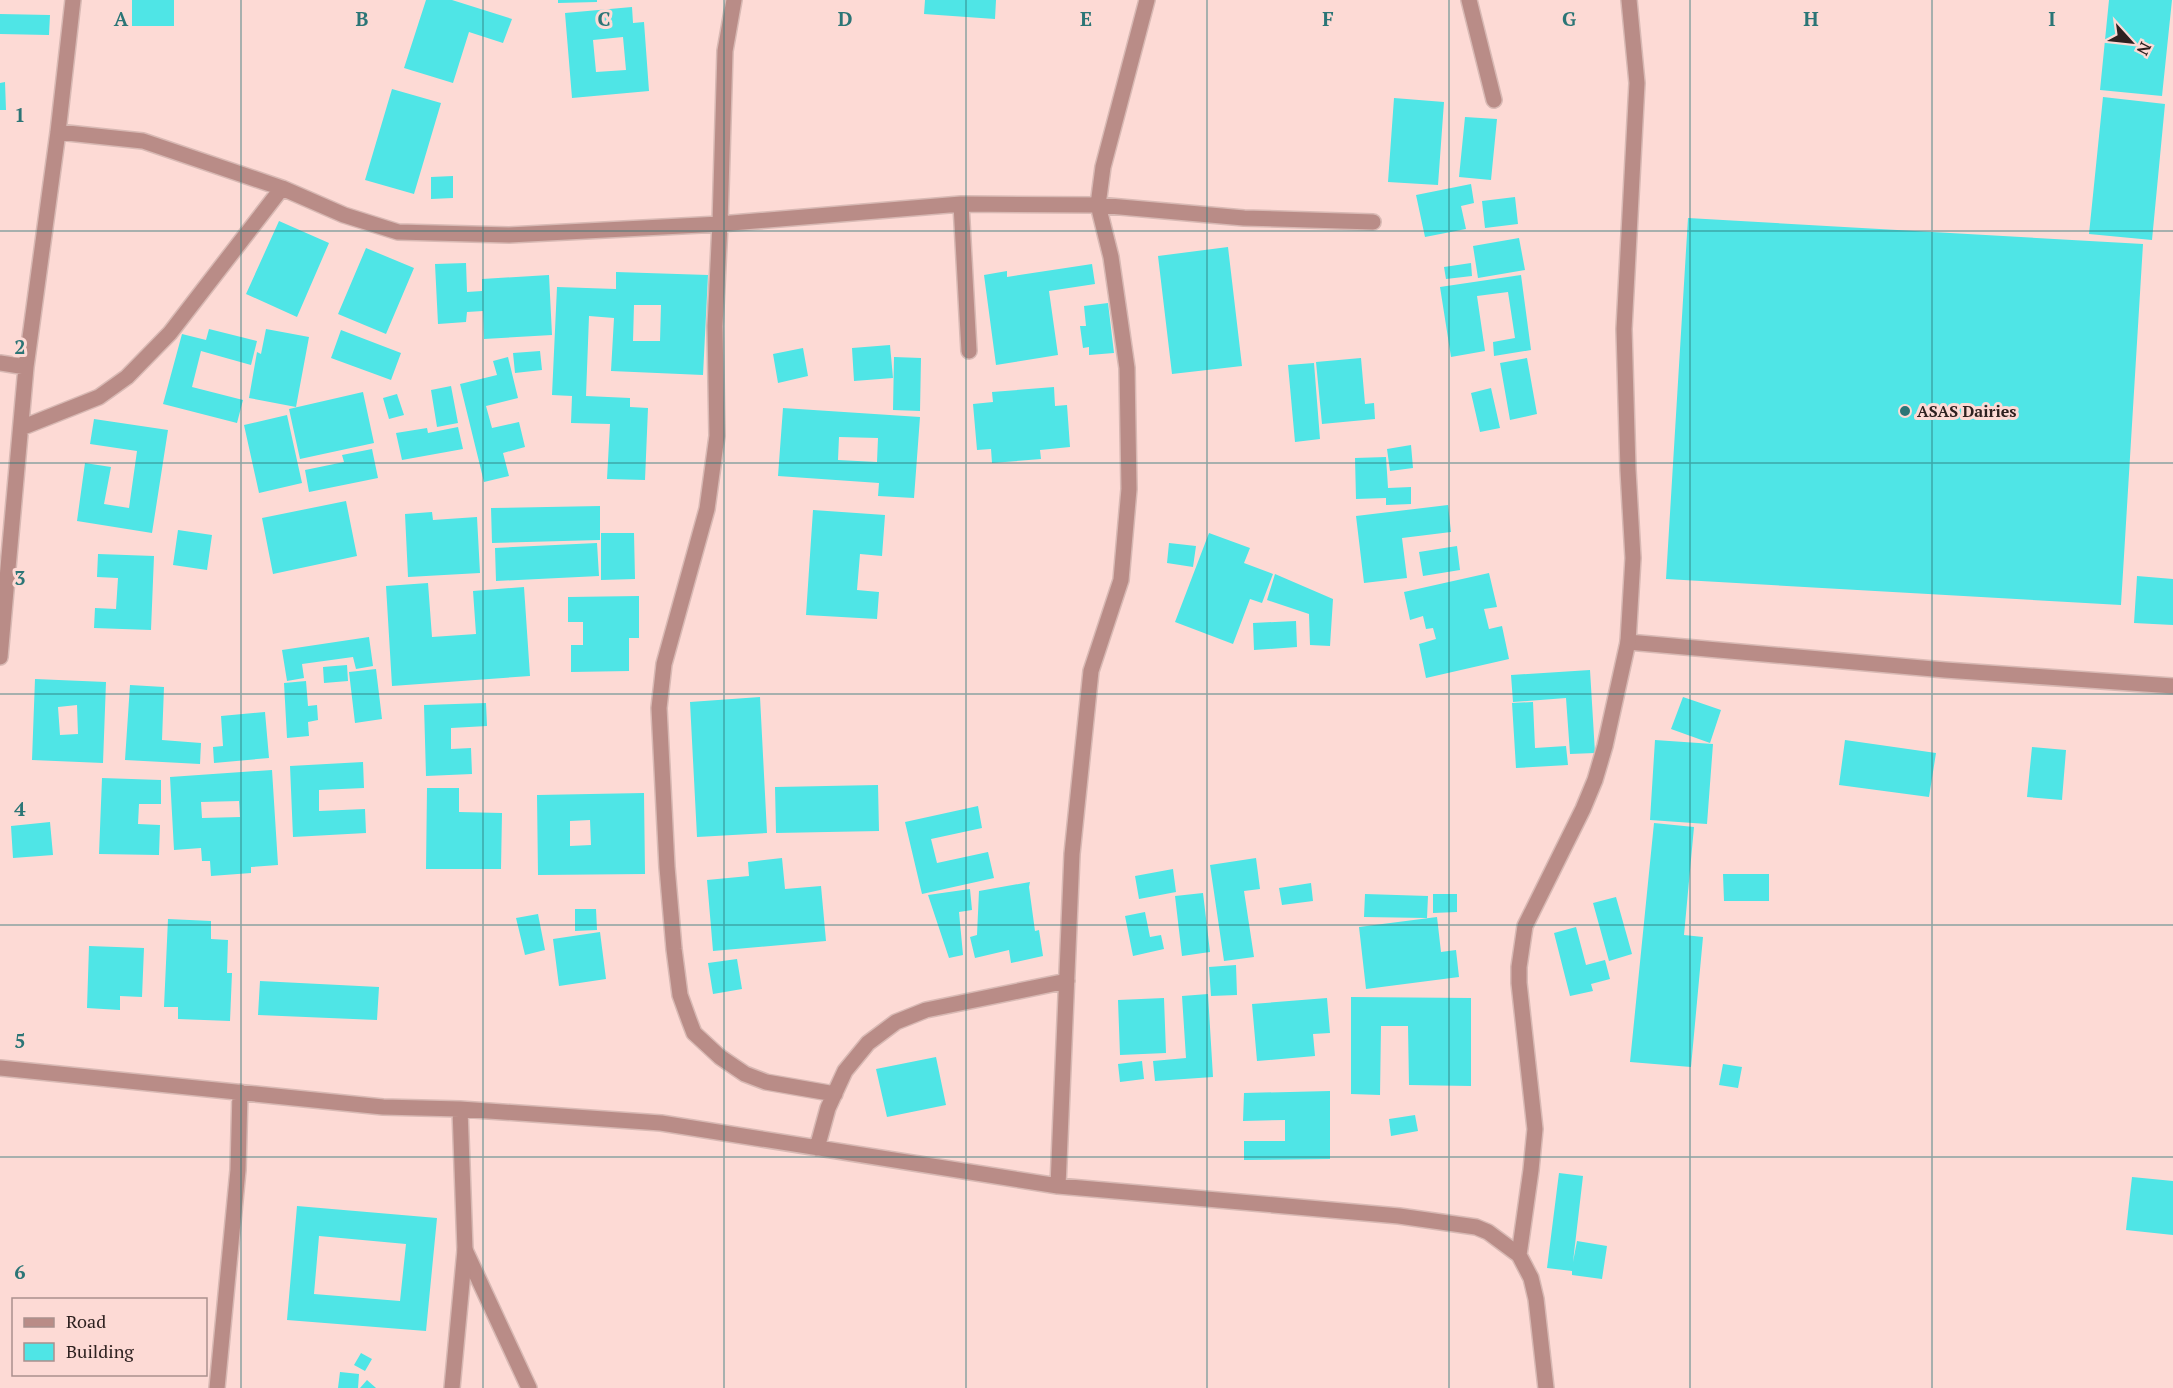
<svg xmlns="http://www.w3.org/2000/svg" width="2173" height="1388" viewBox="0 0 2173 1388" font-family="'PT Serif',serif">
	<rect width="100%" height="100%" fill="#fddad5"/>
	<!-- building -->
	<path fill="#4fe5e6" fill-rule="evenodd" d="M132 0H174V26H132Z
		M426 0H452L512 19 503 43 469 32 453 83 404 68Z
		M558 0H597V2L558 3Z
		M925 0H996L995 19 924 14Z
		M2109 0H2172L2162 96 2100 90Z
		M632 7 633 23 644 22 649 91 572 98 565 13ZM623 37 626 70 596 72 593 40Z
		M0 14 50 15 49 35 0 34Z
		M5 82 6 110H0V83Z
		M392 89 441 103 414 194 365 180Z
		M2103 97 2165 104 2152 240 2089 234Z
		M1394 98 1444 102 1438 185 1388 182Z
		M1465 117 1497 119 1491 180 1459 177Z
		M453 176V198L431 199V177Z
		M1471 184 1474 203 1461 206 1466 229 1425 237 1416 195Z
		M1515 197 1518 224 1485 228 1482 201Z
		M1688 218 2143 244 2121 605 1666 579Z
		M279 221 329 243 297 317 246 294Z
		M1519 238 1525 270 1478 278 1473 246Z
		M1228 247 1242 366 1172 374 1158 256Z
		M366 248 414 268 386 334 338 314Z
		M466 263 467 292 482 291V279L549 275 552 335 484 339 483 311 467 312 466 322 438 324 435 264Z
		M1471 263 1472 276 1446 279 1444 267Z
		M1092 264 1095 284 1049 291 1058 355 996 365 984 275 1007 271V277Z
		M616 272 708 275 703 375 611 371 614 318 589 316 586 396 630 398V407L648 408 645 480 607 479 610 424 571 423 572 396 552 395 557 287 616 289ZM634 305H661L660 341H633Z
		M1521 275 1531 350 1494 356 1493 342 1515 338 1508 292 1477 296 1485 351 1451 357 1440 287Z
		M1108 303 1114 353 1089 355V347L1083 348 1080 326H1086L1084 306Z
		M209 329 257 341 251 365 201 351 192 387 243 400 237 423 163 404 182 334 206 340Z
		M266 329 309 337 296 407 249 398 257 352 261 354Z
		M341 330 401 353 391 380 331 358Z
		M890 345 893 378 854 381 852 348Z
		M803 348 808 376 778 383 773 354Z
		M540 351 542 370 515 373 513 353Z
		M508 357 518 398 486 406 492 428 519 422 525 447 503 453 509 476 484 482 460 384 497 375 493 361Z
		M894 357 921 358 920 411 893 410Z
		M1361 358 1365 404 1374 403 1375 419 1322 424 1316 362Z
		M1527 358 1537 414 1510 420 1500 363Z
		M1314 363 1320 439 1295 442 1288 365Z
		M451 386 458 423 437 427 431 390Z
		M1054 387 1055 406 1067 405 1070 447 1040 450 1041 459 992 463 991 449 977 450 973 404 993 402 992 392Z
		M1491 388 1500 428 1480 432 1471 393Z
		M363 392 374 443 300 459 289 409Z
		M397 394 404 415 389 419 383 398Z
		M783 408 920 417 914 498 878 496 879 483 778 476ZM839 437 878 438 877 462 838 460Z
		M287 415 302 483 259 493 244 425Z
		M94 419 168 430 152 533 77 521 85 463 111 467 104 504 129 508 137 451 90 444Z
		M458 427 463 449 402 460 396 433 427 428 428 433Z
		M1411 445 1413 468 1390 471 1387 449Z
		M372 449 378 478 309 492 305 470 344 462 342 455Z
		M1386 457 1388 488 1411 487V504L1386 505V498L1356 499 1355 458Z
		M346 501 357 556 273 574 262 518Z
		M1448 505 1451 532 1402 538 1407 578 1364 583 1356 516Z
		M600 506V540L492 543 491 508Z
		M813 510 885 515 882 556 860 554 857 590 879 592 877 619 806 615Z
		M432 512 433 520 477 517 480 573 408 577 405 514Z
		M178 530 212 535 207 570 173 565Z
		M601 533H634L635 579 601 580Z
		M1209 533 1250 548 1244 563 1273 574 1262 603 1250 599 1233 644 1175 622Z
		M597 543 599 576 496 581 495 548Z
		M1169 543 1196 546 1193 567 1167 563Z
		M1457 546 1460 570 1423 576 1419 552Z
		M98 554 154 556 151 630 94 628 95 608 116 609 118 578 97 577Z
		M1489 573 1497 607 1484 609 1489 629 1502 626 1509 659 1426 678 1419 644 1436 639 1433 628 1426 629 1423 616 1410 620 1404 592Z
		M1275 574 1333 599 1330 646 1310 645 1309 614 1267 600Z
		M2137 576 2173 579V625L2134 623Z
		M428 583 432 637 476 634 473 591 524 587 530 676 392 686 386 586Z
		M639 596V638H629V671L571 672V645H583V622H568V597Z
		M1296 621 1297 647 1254 650 1253 623Z
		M369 637 373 666 356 669 353 657 302 664 304 678 287 681 282 650Z
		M347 665 348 681 324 683 323 667Z
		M376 669 382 719 355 723 349 672Z
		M1590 670 1595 753 1570 754 1566 698 1513 702 1511 675Z
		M35 679 106 682 103 763 32 760ZM77 705 78 734 60 735 58 707Z
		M306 681 308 706 317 705 318 720 308 722 309 736 287 738 284 683Z
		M130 685 164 687 162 740 201 743 200 764 125 760Z
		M760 697 767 833 697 837 690 702Z
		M1683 697 1721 710 1710 743 1671 729Z
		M1533 702 1535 748 1566 746 1568 765 1516 768 1512 703Z
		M486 703 487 726 451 728V749L471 748 472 774 426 776 424 705Z
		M265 712 269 758 214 763 213 747 223 746 221 716Z
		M1655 740 1713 744 1707 824 1650 820Z
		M1845 740 1936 753 1929 797 1839 785Z
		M2032 747 2066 750 2062 800 2027 797Z
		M363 762 364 788 319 790V811L365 809 366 833 293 837 290 766Z
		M272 770 278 865 251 867V873L211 876 210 861H202L201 848 174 850 170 777ZM239 801 240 817 202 818 201 802Z
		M102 778 161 780V804H139L138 824 160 825 159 855 99 854Z
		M878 785 879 831 776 833 775 787Z
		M427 788H459V812L502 813 501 869H426Z
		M644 793 645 874 538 875 537 795ZM590 820 591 845 570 846V821Z
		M978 806 982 828 931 839 937 863 988 852 994 878 922 894 905 822Z
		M50 822 53 855 13 858 11 826Z
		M1654 823 1694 827 1684 935 1703 937 1691 1067 1630 1062Z
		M782 858 785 889 821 886 826 941 713 951 707 880 749 876 748 862Z
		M1256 858 1260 889 1244 891 1254 957 1224 961 1210 865Z
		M1173 869 1176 892 1139 899 1135 876Z
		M1723 874H1769V901H1724Z
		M1030 882 1029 887 1035 931 1039 930 1043 956 1011 963 1009 950 975 958 970 937 977 935 979 891Z
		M1311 883 1313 901 1282 905 1279 888Z
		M970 889 972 910 959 912 963 955 949 958 928 895Z
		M1203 893 1210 952 1182 956 1175 896Z
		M1365 894 1428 896 1427 918 1364 917Z
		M1433 894H1457V912L1433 913Z
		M1616 897 1632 954 1609 961 1593 903Z
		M575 909H596L597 930 575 931Z
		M1145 912 1150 937 1161 935 1164 949 1133 956 1125 916Z
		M538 914 545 950 525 955 516 918Z
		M1437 917 1441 952 1456 950 1459 977 1366 989 1359 927Z
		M168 919 211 921V939L228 940 227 973H232L230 1021 178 1019V1007H164Z
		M1576 927 1586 965 1605 960 1610 979 1591 984 1593 991 1570 996 1554 933Z
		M600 932 606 979 559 986 553 939Z
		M89 946 144 948 142 997 120 996V1010L87 1008Z
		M737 959 742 989 713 994 708 963Z
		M1236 965 1237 995 1211 996 1209 967Z
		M260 981 379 987 377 1020 258 1015Z
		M1208 994 1213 1077 1155 1081 1153 1061 1186 1058 1182 996Z
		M1351 997 1471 998V1086L1409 1085 1408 1026H1381L1380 1095 1351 1094Z
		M1164 998 1166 1053 1120 1055 1118 1000Z
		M1327 998 1330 1033 1313 1034 1315 1056 1257 1061 1252 1004Z
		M936 1057 946 1105 887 1117 876 1069Z
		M1142 1061 1144 1079 1120 1082 1118 1064Z
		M1723 1064 1742 1067 1738 1088 1719 1085Z
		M1330 1091V1159L1244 1160V1141H1285V1120L1243 1121 1244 1093Z
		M1415 1115 1418 1131 1391 1136 1389 1119Z
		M1559 1173 1583 1176 1573 1262 1577 1241 1607 1246 1602 1279 1572 1275V1271L1547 1268Z
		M2132 1177 2173 1181V1235L2126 1230Z
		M297 1206 437 1218 426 1331 287 1320ZM319 1236 406 1244 400 1301 314 1294Z
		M361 1353 372 1359 365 1371 354 1365Z
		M340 1372 359 1374 358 1388H338Z
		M367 1380 376 1388H360Z"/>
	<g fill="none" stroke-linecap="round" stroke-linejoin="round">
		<defs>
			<path id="service" d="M1628 642 1945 670 2173 686
				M465 1250 529 1388"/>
			<path id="minor" d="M734 0 725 51 720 224 715 326 717 436 707 509 664 664 659 708 667 867 674 949 680 995 689 1020 694 1033 720 1057 745 1074 766 1082 835 1094
				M1469 0 1494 100
				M58 132 143 141 282 188 344 215 398 232 509 235 720 224 961 204 1098 205 1244 218 1373 222
				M961 204 969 351
				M0 363 26 367
				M21 428 99 397 127 377 170 333 282 188
				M0 657 26 367 58 132 73 0
				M0 1068 383 1107 460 1109 661 1123 1058 1186 1399 1216 1476 1227 1488 1232 1519 1255 1531 1278 1536 1299 1546 1388
				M817 1148 828 1108 845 1071 868 1043 896 1022 926 1010 1067 981
				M1058 1186 1072 854 1091 671 1121 580 1129 489 1127 368 1111 257 1098 205 1103 167 1147 0
				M1519 1255 1531 1170 1535 1129 1519 983V967L1525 926 1583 809 1595 780 1605 746 1628 642 1633 558 1628 470 1624 329 1637 83 1629 0
				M217 1388 238 1170 240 1092
				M452 1388 465 1250 460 1109"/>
		</defs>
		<!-- service casing -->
		<use href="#service" stroke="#d8b9b4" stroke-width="18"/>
		<!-- minor casing -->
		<use href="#minor" stroke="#d8b9b4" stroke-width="18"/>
		<!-- service -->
		<use href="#service" stroke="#b98c87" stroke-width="15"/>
		<!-- minor -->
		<use href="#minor" stroke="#b98c87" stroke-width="15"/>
	</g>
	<!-- grid -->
	<path fill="none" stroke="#2b7576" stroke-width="1.5" stroke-opacity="0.55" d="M241 0V1388M483 0V1388M724 0V1388M966 0V1388M1207 0V1388M1449 0V1388M1690 0V1388M1932 0V1388M0 231H2173M0 463H2173M0 694H2173M0 925H2173M0 1157H2173"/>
	<!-- markers -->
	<circle fill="#2b7576" stroke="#fddad5" stroke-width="2" cx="1905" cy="411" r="6"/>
	<g text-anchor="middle" stroke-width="6" stroke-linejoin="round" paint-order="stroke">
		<!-- poi labels -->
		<g font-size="16" font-weight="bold" fill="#2e2120" stroke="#fddad5" text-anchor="start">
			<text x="1917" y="417">ASAS Dairies</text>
		</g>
	</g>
	<g font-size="20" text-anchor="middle" font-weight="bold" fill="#2b7576" stroke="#fddad5" stroke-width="6" stroke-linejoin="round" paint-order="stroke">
		<text x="121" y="26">A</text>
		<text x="362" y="26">B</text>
		<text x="604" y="26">C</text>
		<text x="845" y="26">D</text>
		<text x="1086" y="26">E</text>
		<text x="1328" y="26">F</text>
		<text x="1569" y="26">G</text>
		<text x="1811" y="26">H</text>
		<text x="2052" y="26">I</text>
		<text x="20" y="122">1</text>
		<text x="20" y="354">2</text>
		<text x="20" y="585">3</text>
		<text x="20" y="816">4</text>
		<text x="20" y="1048">5</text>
		<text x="20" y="1279">6</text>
	</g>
	<!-- legend -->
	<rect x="12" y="1298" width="195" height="78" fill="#fddad5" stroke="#aa908d" stroke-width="1.5"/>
	<rect x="24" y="1318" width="30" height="9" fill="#b98c87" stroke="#aa908d" stroke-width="1.5"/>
	<text x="66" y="1328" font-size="18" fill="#2e2120">Road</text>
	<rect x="24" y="1343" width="30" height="18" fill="#4fe5e6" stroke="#aa908d" stroke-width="1.5"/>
	<text x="66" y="1358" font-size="18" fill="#2e2120">Building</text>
	<!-- north arrow -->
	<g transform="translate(2131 42) rotate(117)" stroke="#fddad5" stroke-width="4.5" paint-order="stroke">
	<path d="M0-4.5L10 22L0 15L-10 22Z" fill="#2e2120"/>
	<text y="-9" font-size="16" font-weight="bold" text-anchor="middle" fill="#2e2120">N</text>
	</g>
</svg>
